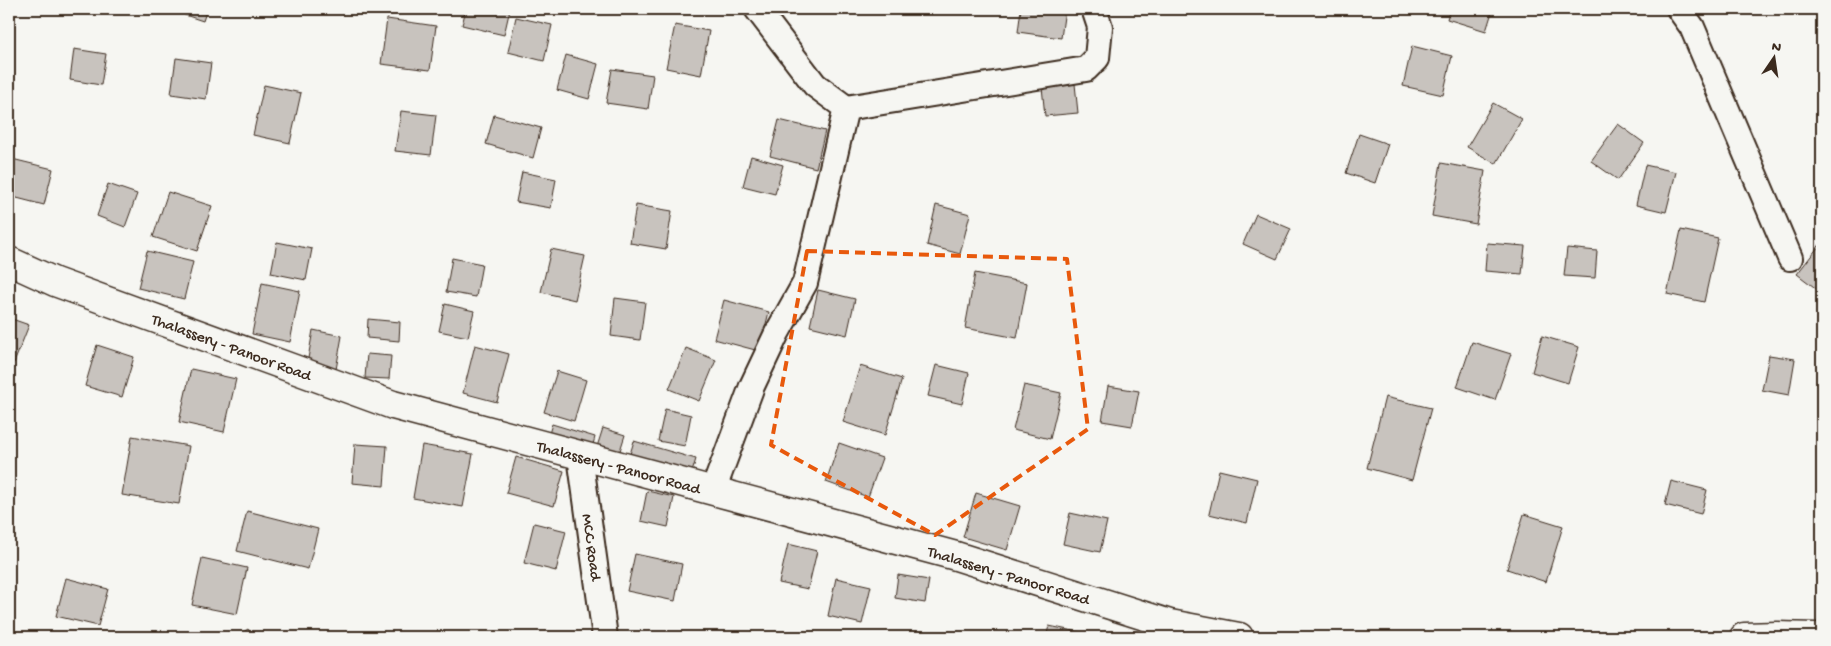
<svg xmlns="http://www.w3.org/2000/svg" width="1831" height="646" viewBox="0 0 1831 646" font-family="'Gochi Hand',sans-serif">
	<rect width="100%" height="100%" fill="#f6f6f2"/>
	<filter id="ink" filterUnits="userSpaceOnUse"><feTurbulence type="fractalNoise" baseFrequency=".02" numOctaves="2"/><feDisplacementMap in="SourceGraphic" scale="10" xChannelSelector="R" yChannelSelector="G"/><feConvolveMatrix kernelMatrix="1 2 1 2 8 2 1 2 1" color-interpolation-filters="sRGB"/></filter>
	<g filter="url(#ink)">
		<!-- building -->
		<path fill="#c8c3be" stroke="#3b2a1e" d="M167 9H207L203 21Z
			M466 9H510L504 35 462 25Z
			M1021 9H1065L1061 38 1018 32Z
			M1450 9H1493L1486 31 1447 19Z
			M516 17 552 25 544 61 508 52Z
			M387 19 436 26 430 70 381 64Z
			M675 25 709 31 701 75 666 68Z
			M1412 46 1452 56 1443 95 1403 86Z
			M74 49 106 54 101 85 70 80Z
			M566 55 598 64 589 99 557 90Z
			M176 58 211 63 206 99 171 94Z
			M612 69 653 75 648 109 606 103Z
			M1075 84 1078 113 1045 116 1042 87Z
			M264 85 301 93 290 143 253 135Z
			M1493 103 1522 119 1496 164 1467 147Z
			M401 111 436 115 431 155 395 151Z
			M494 115 541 128 533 158 486 144Z
			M779 120 825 131 816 168 770 156Z
			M1618 124 1644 143 1618 180 1591 161Z
			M1359 134 1388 144 1375 183 1346 173Z
			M751 156 783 165 775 194 743 186Z
			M12 159 53 169 44 205 9 196V173Z
			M1441 163 1485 171 1476 224 1432 216Z
			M1645 165 1676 172 1666 212 1636 205Z
			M522 172 556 179 551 208 516 202Z
			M108 184 137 194 125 227 97 216Z
			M168 192 212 206 197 251 153 237Z
			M636 205 672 211 666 249 630 243Z
			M936 205 970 214 960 254 927 245Z
			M1256 214 1291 229 1277 259 1243 244Z
			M1681 230 1718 238 1704 302 1667 294Z
			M277 242 312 249 306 280 271 273Z
			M1822 242V293L1797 274Z
			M1487 243 1525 246 1522 274 1485 271Z
			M1567 248 1597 251 1595 278 1564 276Z
			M551 249 585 256 575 300 541 292Z
			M147 251 193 262 184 299 138 288Z
			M452 258 482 264 476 297 446 292Z
			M975 273 1027 283 1017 338 965 328Z
			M262 283 300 291 290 342 252 334Z
			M818 290 855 299 847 335 810 326Z
			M615 298 645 302 640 340 611 336Z
			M724 300 769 312 759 351 714 339Z
			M445 304 474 311 468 337 439 331Z
			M9 318 29 325 14 363 9 361Z
			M368 319 400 322 399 341 367 338Z
			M313 330 342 336 335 375 306 370Z
			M1542 336 1579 347 1568 383 1532 372Z
			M1472 342 1511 354 1495 400 1457 387Z
			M97 345 134 357 122 397 85 386Z
			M475 345 509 354 497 402 463 393Z
			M686 348 716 360 699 401 669 389Z
			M367 354 391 356 389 379 365 378Z
			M1769 355 1795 359 1789 395 1762 390Z
			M936 365 969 373 962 404 928 396Z
			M860 366 902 379 885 435 843 422Z
			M191 369 236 379 224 432 179 422Z
			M557 371 586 380 574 421 544 412Z
			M1024 385 1061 393 1050 439 1013 430Z
			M1108 386 1139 391 1132 426 1102 421Z
			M1385 397 1431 408 1412 480 1367 468Z
			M665 409 691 415 685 446 658 441Z
			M552 424 595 437 590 456 546 443Z
			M603 428 625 435 617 460 595 453Z
			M132 436 189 446 179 504 122 495Z
			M634 441 696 459 689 482 627 464Z
			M839 443 882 458 868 497 826 482Z
			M355 444 387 446 384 486 352 483Z
			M422 445 473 454 463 507 413 498Z
			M516 457 564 471 554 506 506 493Z
			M1219 470 1257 479 1247 523 1209 514Z
			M1671 481 1707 490 1701 514 1665 505Z
			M647 491 674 497 668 527 641 521Z
			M976 493 1020 506 1007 550 963 537Z
			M247 511 318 529 308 569 237 551Z
			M1070 513 1107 521 1100 552 1063 544Z
			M1524 514 1563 526 1546 582 1507 569Z
			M534 523 566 531 556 571 524 563Z
			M788 544 817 551 808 589 779 583Z
			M635 554 682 564 675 601 627 591Z
			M202 558 247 568 237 614 192 605Z
			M898 575 929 580 925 603 895 598Z
			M66 578 108 589 98 626 56 616Z
			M836 578 871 586 862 624 828 616Z
			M1049 626 1098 636V637H1046Z
			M248 629 254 637H236Z"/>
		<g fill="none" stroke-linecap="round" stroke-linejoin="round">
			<defs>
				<path id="street" d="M757 9 815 85 846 108 1086 69 1097 58 1100 27 1094 9
					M1679 9 1692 27 1790 258
					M580 456 605 637
					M713 491 752 386 777 333 805 283 846 108"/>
				<path id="secondary" d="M9 261 55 282 393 405 956 556 1170 624 1239 637
					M1744 637 1777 636 1816 637"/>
			</defs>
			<!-- street casing -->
			<use href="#street" stroke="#3b2a1e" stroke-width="28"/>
			<!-- secondary casing -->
			<use href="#secondary" stroke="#3b2a1e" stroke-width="31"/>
			<!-- street -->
			<use href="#street" stroke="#f6f6f2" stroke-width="24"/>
			<!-- secondary -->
			<use href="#secondary" stroke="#f6f6f2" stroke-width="28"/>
		</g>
	</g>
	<!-- marked area -->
	<path fill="none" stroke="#e8590c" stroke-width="4" stroke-dasharray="10 6" stroke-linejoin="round" d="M807 251 1067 259 1088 429 935 535 771 445Z"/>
	<g text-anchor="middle" stroke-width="4" stroke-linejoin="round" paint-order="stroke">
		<!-- street labels -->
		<g font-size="16" fill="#3b2a1e" stroke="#f6f6f2">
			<text transform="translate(232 346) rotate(20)" y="6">Thalassery - Panoor Road</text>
			<text transform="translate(619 466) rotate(15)" y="6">Thalassery - Panoor Road</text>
			<text transform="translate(593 547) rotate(82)" y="6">MCC Road</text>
			<text transform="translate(1009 574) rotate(17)" y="6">Thalassery - Panoor Road</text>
		</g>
	</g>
	<!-- margin -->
	<rect width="1831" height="646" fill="none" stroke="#f6f6f2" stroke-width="30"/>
	<rect x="15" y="15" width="1801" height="616" fill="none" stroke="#3b2a1e" stroke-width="2" filter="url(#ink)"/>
	<!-- north arrow -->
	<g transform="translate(1774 58) rotate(13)" stroke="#f6f6f2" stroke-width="4" paint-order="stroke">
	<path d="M0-4L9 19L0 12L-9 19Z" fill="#3b2a1e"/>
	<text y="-8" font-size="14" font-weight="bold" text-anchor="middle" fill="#3b2a1e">N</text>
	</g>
</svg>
